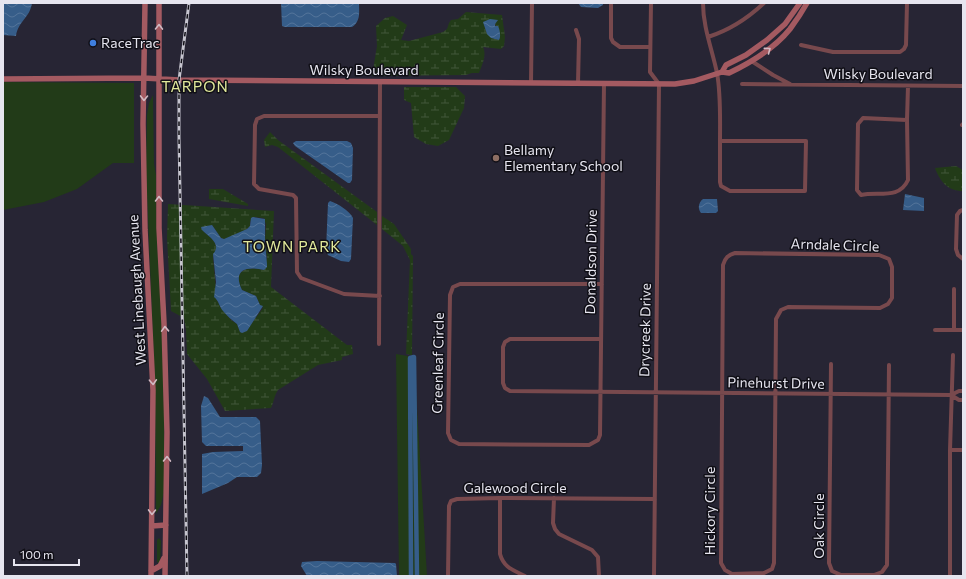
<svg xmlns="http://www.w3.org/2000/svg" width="966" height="579" viewBox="0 0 966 579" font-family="Commissioner,sans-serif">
	<defs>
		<pattern id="wetland-marsh" width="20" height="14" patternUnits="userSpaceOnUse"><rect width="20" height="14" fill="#223b18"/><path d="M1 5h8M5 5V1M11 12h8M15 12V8" fill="none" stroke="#42573a"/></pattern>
		<pattern id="water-waves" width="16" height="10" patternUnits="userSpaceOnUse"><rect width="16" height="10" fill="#365d89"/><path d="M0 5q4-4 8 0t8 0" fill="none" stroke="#53749a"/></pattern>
	</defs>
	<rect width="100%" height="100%" fill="#272534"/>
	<!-- green -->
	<path fill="#223b18" d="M3 82 134 83V163H113L77 189 44 202 3 210Z
		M153 95 154 164 156 175 157 238 163 343 164 412V492L161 505 156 514 155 386 146 170 147 115 149 103Z
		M396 354 414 357 427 576H399Z
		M159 538 161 541 160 562 159 563 157 562V540Z"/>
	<!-- wetland -->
	<path fill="url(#wetland-marsh)" fill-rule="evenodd" d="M466 12 502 15 505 37 504 46 501 49 483 47C487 55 482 65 479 73H472L466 75 372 76 377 46 376 26 385 18 393 16 407 25 401 40 409 41 443 32 447 29 449 23 451 20 458 19ZM497 21 495 24 499 31V40C489 35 487 35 484 24Z
		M404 87H456L465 96 464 108 449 140 438 146 426 144 414 137 411 103 404 100Z
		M270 132 278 140 377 212V225L278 147 272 145 265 147 264 140Z
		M956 166 963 170V191C947 191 940 181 935 168Z
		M209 189H223L248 204V206L209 199Z
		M168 204 274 211 271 287 347 345H352L353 354 342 357V360L318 365 278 390C274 396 274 402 271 408L225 411 207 379 187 354 186 330 184 318 171 311 167 238ZM253 217 264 218 266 225 265 242 267 257 264 270C247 266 232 270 242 290L256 296 260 305 263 308 248 328 240 332 237 324 231 320 221 308 217 300 213 258V255C221 245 212 238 204 232L212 225 221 238 224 239C232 237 244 233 250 226V222Z
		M382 216 394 224 411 249V254L413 256 412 355 406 354 410 260 403 246 382 229Z"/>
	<!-- water -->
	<path fill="url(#water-waves)" d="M3 3H32C30 18 18 21 16 36L3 35Z
		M281 3H359C359 12 361 21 352 27H285L282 26Z
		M578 3H603V5L598 8 581 7Z
		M490 19 498 20 495 24V26H498C500 30 501 37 499 40L491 38 487 34 483 22Z
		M296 141H347L351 143 353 148 352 180 350 183H348L295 146 293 143Z
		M905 194 924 198V211L903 210Z
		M703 199H717L718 211 716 213H701C697 208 699 202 703 199Z
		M330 201C338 204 349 210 353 218L351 259 349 262 341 261 328 255 326 250 328 203Z
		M253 217 265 219V242L267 264V267L264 270C247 266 232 269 242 290L256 296 260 305 263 306 247 331 242 333 240 332 237 324C232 320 227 316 223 311 219 306 219 301 214 297L216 282 213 254C222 244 209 237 202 230L201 227 212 225 221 238 224 239 247 229 250 226 251 218Z
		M204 396 208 398 220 417H256L260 421 262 465 261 473 257 477H237L228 483 202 494V454L213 452 243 451V446H206L202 442 201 406Z
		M317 561 395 563 396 564 397 576H307L301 566 302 562Z"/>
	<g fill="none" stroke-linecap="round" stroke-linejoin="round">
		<!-- canal -->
		<path stroke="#365d89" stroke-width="4.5" d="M411 576 410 358 414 357 417 576"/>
		<!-- street -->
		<path stroke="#78494d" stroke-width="4" d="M611 3V38L613 42 620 47H650
			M651 3 650 72 659 84 654 576
			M703 3C703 27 712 49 717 73 721 95 720 119 720 141
			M576 30 579 39 578 83
			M708 37C730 30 747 19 764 3
			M801 45 833 52H900L904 49 906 45 907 3
			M753 62 773 75 790 84
			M531 83 532 3
			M742 84 963 86
			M379 116H264L257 119 255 125 254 184 259 189 293 195 296 198 297 272 301 278 344 294 380 296
			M863 118 907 120 908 180C899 200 878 191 861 195L857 190 858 124Z
			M907 120 908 86
			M962 125 963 124
			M720 141H806L805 191H730L721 186 720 182Z
			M963 210 960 211 957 215 956 249 958 255 963 259
			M735 253 879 255 889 259 892 267V298L888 304 880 308 788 307 781 310 776 319 774 563 772 569 764 573 732 574 725 570 721 563 723 265C725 258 728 255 735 253Z
			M602 284H460L453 287 450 295 448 433 451 440 459 444 589 445 598 440 600 435 604 83
			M935 330H963
			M954 330V289
			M601 339H510L505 342 503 347V383L505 388 510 391 951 395 959 400H963
			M379 344 380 82
			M831 364 829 563 832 571 841 575H874L882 572 887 565 889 365
			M951 395 959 391H963
			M950 450H963
			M500 498V554C504 568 513 570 525 576
			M554 498 553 523 555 529 559 534 592 550 598 557 599 576
			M448 576 449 506 451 501 457 499 500 498 655 499
			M950 576V450L953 355"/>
		<!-- secondary -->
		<path stroke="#a45a61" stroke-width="5.5" d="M145 3 143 124 145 230 153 390 151 576
			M159 3V228L164 323 167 432 165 576
			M722 72 729 73C752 62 774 49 790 29 796 21 802 12 807 3
			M722 72 726 65 746 55 767 40 785 24 800 3
			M3 79 144 78 179 80 675 84 694 81 722 72
			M152 526 166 525
			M151 571 160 566 164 558"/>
		<defs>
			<path id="rail" d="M187 576 179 137V80L189 3"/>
		</defs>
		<!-- rail casing -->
		<use href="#rail" stroke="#c6c5cf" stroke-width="3"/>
		<!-- rail -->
		<use href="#rail" stroke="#100f16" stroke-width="1.5" stroke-dasharray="4.5" stroke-linecap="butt"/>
	</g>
	<!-- one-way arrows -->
	<defs><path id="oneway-chevron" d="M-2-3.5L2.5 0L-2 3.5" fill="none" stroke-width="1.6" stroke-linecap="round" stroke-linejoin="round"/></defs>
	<g stroke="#d2bbc4">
		<use href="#oneway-chevron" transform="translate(159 27) rotate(-89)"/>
		<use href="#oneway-chevron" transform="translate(768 50) rotate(-37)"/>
		<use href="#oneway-chevron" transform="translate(144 98) rotate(91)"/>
		<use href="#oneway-chevron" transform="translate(159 199) rotate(-90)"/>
		<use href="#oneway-chevron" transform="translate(165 329) rotate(-92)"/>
		<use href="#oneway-chevron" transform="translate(153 382) rotate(87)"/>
		<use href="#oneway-chevron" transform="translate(167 459) rotate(-89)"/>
		<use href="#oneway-chevron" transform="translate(152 512) rotate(91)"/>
	</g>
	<!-- markers -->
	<circle fill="#3f7fe0" stroke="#100f16" stroke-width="1.5" cx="93" cy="43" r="4"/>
	<circle fill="#8d6e63" stroke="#100f16" stroke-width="1.5" cx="496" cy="158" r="4"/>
	<g text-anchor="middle" stroke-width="3" stroke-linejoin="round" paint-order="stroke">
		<!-- poi labels -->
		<g font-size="14" fill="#e6e5ef" stroke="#100f16" text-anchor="start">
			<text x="101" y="48">RaceTrac</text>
			<text x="504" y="155">Bellamy<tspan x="504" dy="16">Elementary School</tspan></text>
		</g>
		<!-- street labels -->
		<g font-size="14" fill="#e6e5ef" stroke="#100f16">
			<text x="364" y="75">Wilsky Boulevard</text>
			<text x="878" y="79">Wilsky Boulevard</text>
			<text transform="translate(835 245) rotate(2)" y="5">Arndale Circle</text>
			<text transform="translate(591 262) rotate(-89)" y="5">Donaldson Drive</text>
			<text transform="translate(137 290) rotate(-93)" y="5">West Linebaugh Avenue</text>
			<text transform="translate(645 330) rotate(-89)" y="5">Drycreek Drive</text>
			<text transform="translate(438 363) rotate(-89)" y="5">Greenleaf Circle</text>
			<text transform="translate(776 383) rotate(1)" y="5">Pinehurst Drive</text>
			<text x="515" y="493">Galewood Circle</text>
			<text transform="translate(710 511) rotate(-90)" y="5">Hickory Circle</text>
			<text transform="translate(819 526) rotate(-90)" y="5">Oak Circle</text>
		</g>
		<!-- neighbourhood labels -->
		<g font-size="15" letter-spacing="1" fill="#e1e99b" stroke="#100f16">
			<text x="195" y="92">TARPON</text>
			<text x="292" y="252">TOWN PARK</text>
		</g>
	</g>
	<!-- border -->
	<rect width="966" height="579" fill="none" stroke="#e6e5ef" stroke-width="8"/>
	<!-- scale -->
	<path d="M14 559v6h65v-6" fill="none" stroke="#e6e5ef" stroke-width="2"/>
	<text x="20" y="559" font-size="12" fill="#e6e5ef" stroke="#100f16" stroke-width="3" paint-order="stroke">100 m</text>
</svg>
